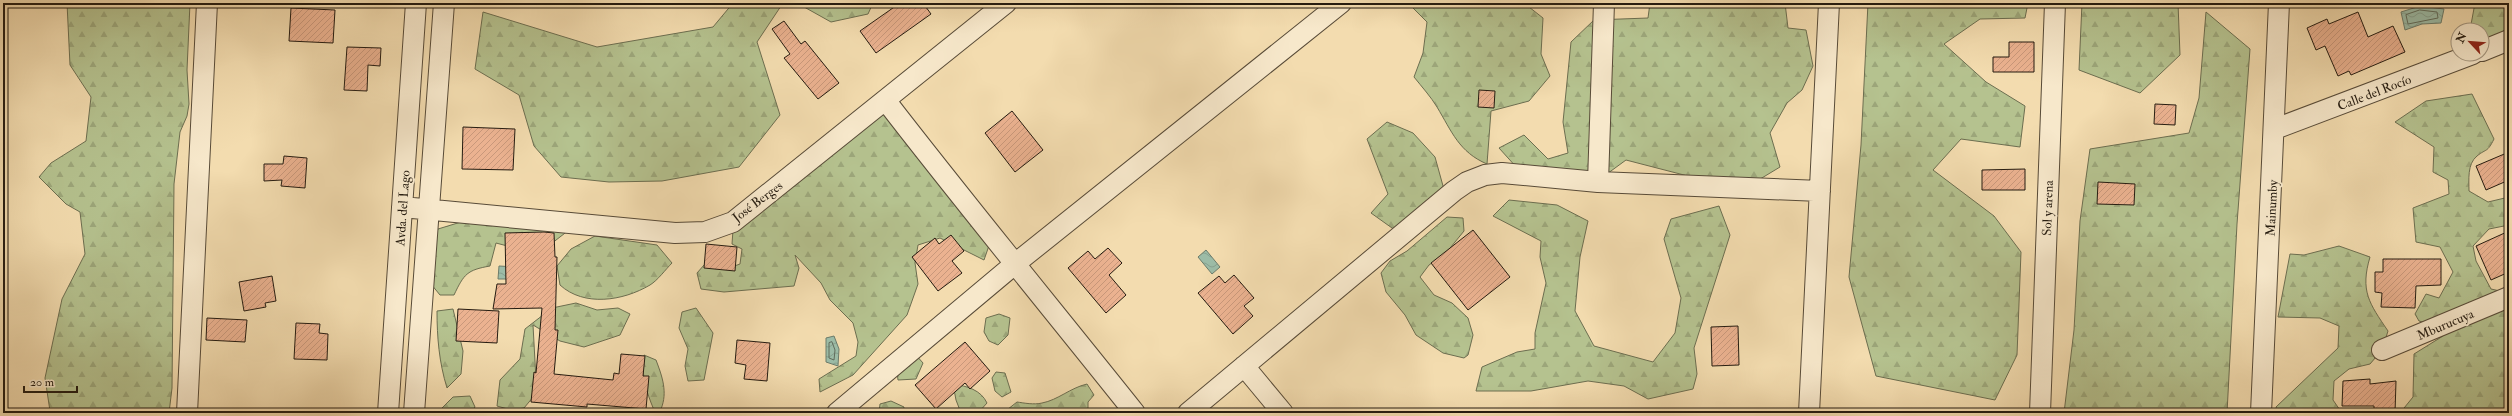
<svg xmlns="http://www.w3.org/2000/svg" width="2512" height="416" viewBox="0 0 2512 416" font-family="'IM FELL Double Pica',serif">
	<defs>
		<pattern id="forest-firs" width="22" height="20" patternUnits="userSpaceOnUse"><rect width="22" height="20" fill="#b5c28f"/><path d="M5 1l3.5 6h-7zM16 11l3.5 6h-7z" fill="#9ca67a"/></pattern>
		<pattern id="water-waves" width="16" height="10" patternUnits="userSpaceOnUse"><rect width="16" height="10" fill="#9cbca7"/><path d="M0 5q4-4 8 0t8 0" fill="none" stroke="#86a18f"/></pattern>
		<pattern id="building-hatch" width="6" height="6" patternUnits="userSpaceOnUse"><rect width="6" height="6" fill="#ebb290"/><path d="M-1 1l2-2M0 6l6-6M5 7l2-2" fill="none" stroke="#c9987b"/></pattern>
	</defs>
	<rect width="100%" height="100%" fill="#f3dcaf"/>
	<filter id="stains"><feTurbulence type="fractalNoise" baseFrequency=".005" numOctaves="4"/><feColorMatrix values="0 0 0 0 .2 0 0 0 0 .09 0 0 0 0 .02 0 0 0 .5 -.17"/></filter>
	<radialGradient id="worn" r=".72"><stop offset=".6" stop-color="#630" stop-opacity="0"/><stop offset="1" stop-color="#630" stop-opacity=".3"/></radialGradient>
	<!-- forest -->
	<path fill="url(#forest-firs)" stroke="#6c6e50" d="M67 3H190L187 70 189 104 187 116 180 132 174 184 172 388 169 413 50 411 45 378 62 299 85 254 80 212 66 204 39 177 51 163 86 141 91 97 70 65Z
		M733 3H783L757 42 780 115 739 167 662 181 609 182 561 177 534 146 519 95 475 69 483 12 597 47 713 27Z
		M797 3H873L868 14 831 22Z
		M1408 3H1529V7L1543 18 1541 54 1550 76 1529 101 1491 111 1487 164C1459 152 1452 132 1437 107 1431 97 1422 87 1414 77L1423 53 1427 22Z
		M1650 3H1785L1788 28 1806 30 1813 66 1802 90 1787 103 1770 133 1780 167 1742 190 1626 160 1600 179 1518 169 1499 148 1524 135 1548 159 1568 153 1563 122 1571 42 1594 20 1648 18Z
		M1868 3H2028L2025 18 1980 19 1944 44 1986 82 2025 106 2020 147 1961 139 1933 170 1994 216 2021 252 2017 355 1995 400 1876 376 1849 277 1861 145Z
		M2082 3H2178L2180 55 2140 93 2079 70Z
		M2475 3H2509V31L2490 40H2482V30H2470Z
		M2206 12 2250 49 2237 224 2227 413H2064L2074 330 2080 221 2090 149 2189 133 2199 98Z
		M2472 94 2494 139C2487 153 2487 148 2477 156 2467 164 2469 180 2469 191L2488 202 2509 197V225L2489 229 2473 246 2476 261 2491 289 2509 293V329H2506L2505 349 2509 356V413H2400L2413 397 2414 354 2443 336 2454 320 2433 325 2419 321 2415 314 2426 294 2439 298 2453 272 2440 247 2416 242 2413 208 2449 194 2448 180 2433 172 2434 147 2395 122 2426 101Z
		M878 100 992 237 984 260 940 238 918 245 915 263 918 284 907 315 853 375 820 392 819 379 856 356 858 342 853 323 830 300 821 283 795 255 799 268 794 286 724 292 701 289 697 273 712 256 726 269 740 264 742 249 732 244 733 230 781 183 812 171 835 131Z
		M1387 122 1413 133 1435 157 1448 204 1413 232 1392 228 1371 213 1388 194 1367 139Z
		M1509 200 1557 205 1588 221 1580 257 1575 311 1594 346 1653 362 1675 333 1681 298 1664 239 1671 219 1719 206 1730 235 1694 348 1697 374 1693 389 1648 399 1624 386 1588 381 1531 391H1476L1482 367 1517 352 1535 349V333L1546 283 1540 257 1541 241 1493 216Z
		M1447 217 1463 218 1464 231 1446 253 1429 265 1420 277 1434 295 1452 303 1468 318 1473 335 1468 355 1464 358 1443 353 1416 335 1405 315 1386 292 1381 273 1390 261 1407 251Z
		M461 222 569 230 538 254 496 243 490 266C467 270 464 274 454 295H440L431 284 426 253 438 229Z
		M595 236 657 245 672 263C665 270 658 280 650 285 623 301 584 307 560 285L557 266 571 249Z
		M2339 246 2370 257C2360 291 2369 303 2388 331L2382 350 2370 364 2349 369 2334 381 2333 400 2342 413H2278L2276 407 2338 348 2339 326 2320 318 2278 317 2290 254 2304 255Z
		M576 303 597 310 618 308 630 314 620 335 584 347 560 341 533 325 536 380 534 396 524 408 511 410 497 406 500 380 520 359 525 329 552 308Z
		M696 308 713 333 704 380 688 381 685 366 688 349 679 328 682 312Z
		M453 309 463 351 461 374 447 388C439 362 437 337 437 311Z
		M999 314 1010 318 1008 335 998 345 989 341 984 332 986 318Z
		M915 354 923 363 916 379 898 380 897 372Z
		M644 355 656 360C662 376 668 392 661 409L654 410C646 391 641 375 644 355Z
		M996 372 1005 373 1011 392 1002 397 995 391 992 378Z
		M953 384C967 386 981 390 987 403L978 413H961L956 400Z
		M1087 384 1094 395 1088 402V413H1003L1017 402C1024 403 1034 405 1042 403 1058 400 1070 388 1087 384Z
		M470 396 475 407 471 413H444L440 410 453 397Z
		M891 401 904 407 903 413H879L880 404Z"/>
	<!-- water -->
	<path fill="url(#water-waves)" stroke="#6c7c6b" d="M2420 6 2444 9 2441 23 2422 24 2405 30 2401 12Z
		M1206 250 1220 267 1212 274 1198 257Z
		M499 266 516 267V279H498Z
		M834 336 839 349 838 366 826 362V338Z"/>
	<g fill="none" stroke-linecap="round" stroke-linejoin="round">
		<!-- shore -->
		<path stroke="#606c5c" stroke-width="1" d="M2420 10 2437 12 2438 18 2408 24 2406 15Z
			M832 342 835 350 834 360 829 358V343Z"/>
	</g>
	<!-- building -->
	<path fill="url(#building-hatch)" stroke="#241b10" d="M900 3H923L931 14 876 53 860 31Z
		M291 8 335 10 333 43 289 41Z
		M2358 12 2368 37 2393 26 2405 52 2351 75 2349 71 2338 76 2325 46 2316 50 2307 28 2327 19 2329 24Z
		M784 21 801 44 805 41 839 83 818 99 784 58 790 54 772 29Z
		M2009 42H2034V72H1993V57H2009Z
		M347 47 381 48 380 66 368 65 367 91 344 90Z
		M1479 90 1495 91 1494 108 1478 107Z
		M2155 104 2176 105 2175 125 2154 124Z
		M1012 111 1043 150 1015 172 985 133Z
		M463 127 515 129 513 170 462 169Z
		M2509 152V180L2486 190 2476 166Z
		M284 156 307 158 305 188 281 186 282 180 264 181V164H283Z
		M2025 169V190H1982V170Z
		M2098 182 2135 184 2134 205 2097 204Z
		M1473 230 1510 277 1468 310 1431 263Z
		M2509 231V272L2491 280 2476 246Z
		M544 232 554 233 555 257H557L555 330H558L554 374 613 380 614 373 619 374 621 354 645 356 643 376H649L646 409 587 404V407L531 402 534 372 536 373 542 308 493 309 497 284H506L505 233Z
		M951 235 964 251 952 261 962 273 938 291 912 257 935 238 939 244Z
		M706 244 737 247 735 271 704 268Z
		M1108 248 1122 263 1109 275 1126 295 1106 313 1068 268 1088 251 1095 259Z
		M2383 259H2441V285L2416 286 2415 308 2381 307 2382 293 2375 292V272H2383Z
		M1234 275 1254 298 1244 306 1253 316 1233 334 1198 293 1219 276 1225 283Z
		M272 276 276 301 265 303 266 307 244 311 239 282Z
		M458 309 499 311 497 343 456 341Z
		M207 318 247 320 245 342 206 340Z
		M296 323 320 324 319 333 328 334 327 360 294 359Z
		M1738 326 1739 365 1712 366 1711 327Z
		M737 340 770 343 767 381 744 379 746 365 735 363Z
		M965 342 990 371 970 389 965 383 936 409 915 385Z
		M2370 379V384L2396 381 2395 413H2374V406H2342L2343 381Z"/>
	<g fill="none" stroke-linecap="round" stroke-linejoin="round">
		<defs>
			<path id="street" d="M2482 51 2509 40
				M886 101C967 206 1052 309 1135 413
				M2275 129 2473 54
				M1598 182 1604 3
				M402 207 675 233 705 232 733 222 1006 3
				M2382 350 2509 297
				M1244 366 1283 413
				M187 413 207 3
				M388 413 416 3
				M414 413 444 3
				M837 413 1016 263 1341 3
				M1188 413 1454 191 1467 182 1485 175 1502 173 1598 182 1820 191
				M1809 413 1829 3
				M2040 413 2055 3
				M2261 413 2279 3"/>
		</defs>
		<!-- street casing -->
		<use href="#street" stroke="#584b38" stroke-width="22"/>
		<!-- street -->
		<use href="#street" stroke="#f7e8cb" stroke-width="20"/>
	</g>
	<g text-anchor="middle" stroke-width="4" stroke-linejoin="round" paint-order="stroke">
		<!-- street labels -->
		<g font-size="13" fill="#241b10" stroke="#f7e8cb">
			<text transform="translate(2374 92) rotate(-21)" y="5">Calle del Rocío</text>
			<text transform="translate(757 201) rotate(-37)" y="5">José Berges</text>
			<text transform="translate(402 208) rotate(-86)" y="5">Avda. del Lago</text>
			<text transform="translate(2047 208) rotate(-88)" y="5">Sol y arena</text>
			<text transform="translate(2271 208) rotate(-87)" y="5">Mainumby</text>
			<text transform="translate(2445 324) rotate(-23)" y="5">Mburucuya</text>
		</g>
	</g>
	<!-- margin -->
	<rect width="2512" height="416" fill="none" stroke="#f3dcaf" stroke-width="16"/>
	<rect x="4" y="4" width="2504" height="408" fill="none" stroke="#241b10" stroke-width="2"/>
	<rect x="8" y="8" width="2496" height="400" fill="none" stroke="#241b10"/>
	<!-- north arrow -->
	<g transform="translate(2470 42) rotate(296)"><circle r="19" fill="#f7e8cb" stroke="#a39680"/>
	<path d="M0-3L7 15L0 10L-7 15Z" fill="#8f2418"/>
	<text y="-6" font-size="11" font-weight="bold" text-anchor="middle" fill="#241b10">N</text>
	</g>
	<!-- scale -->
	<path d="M24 386v6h53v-6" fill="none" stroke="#241b10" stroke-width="2"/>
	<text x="30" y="386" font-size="12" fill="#241b10" stroke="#f7e8cb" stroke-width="3" paint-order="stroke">20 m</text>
	<rect width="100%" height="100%" filter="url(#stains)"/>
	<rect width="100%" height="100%" fill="url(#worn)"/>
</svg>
